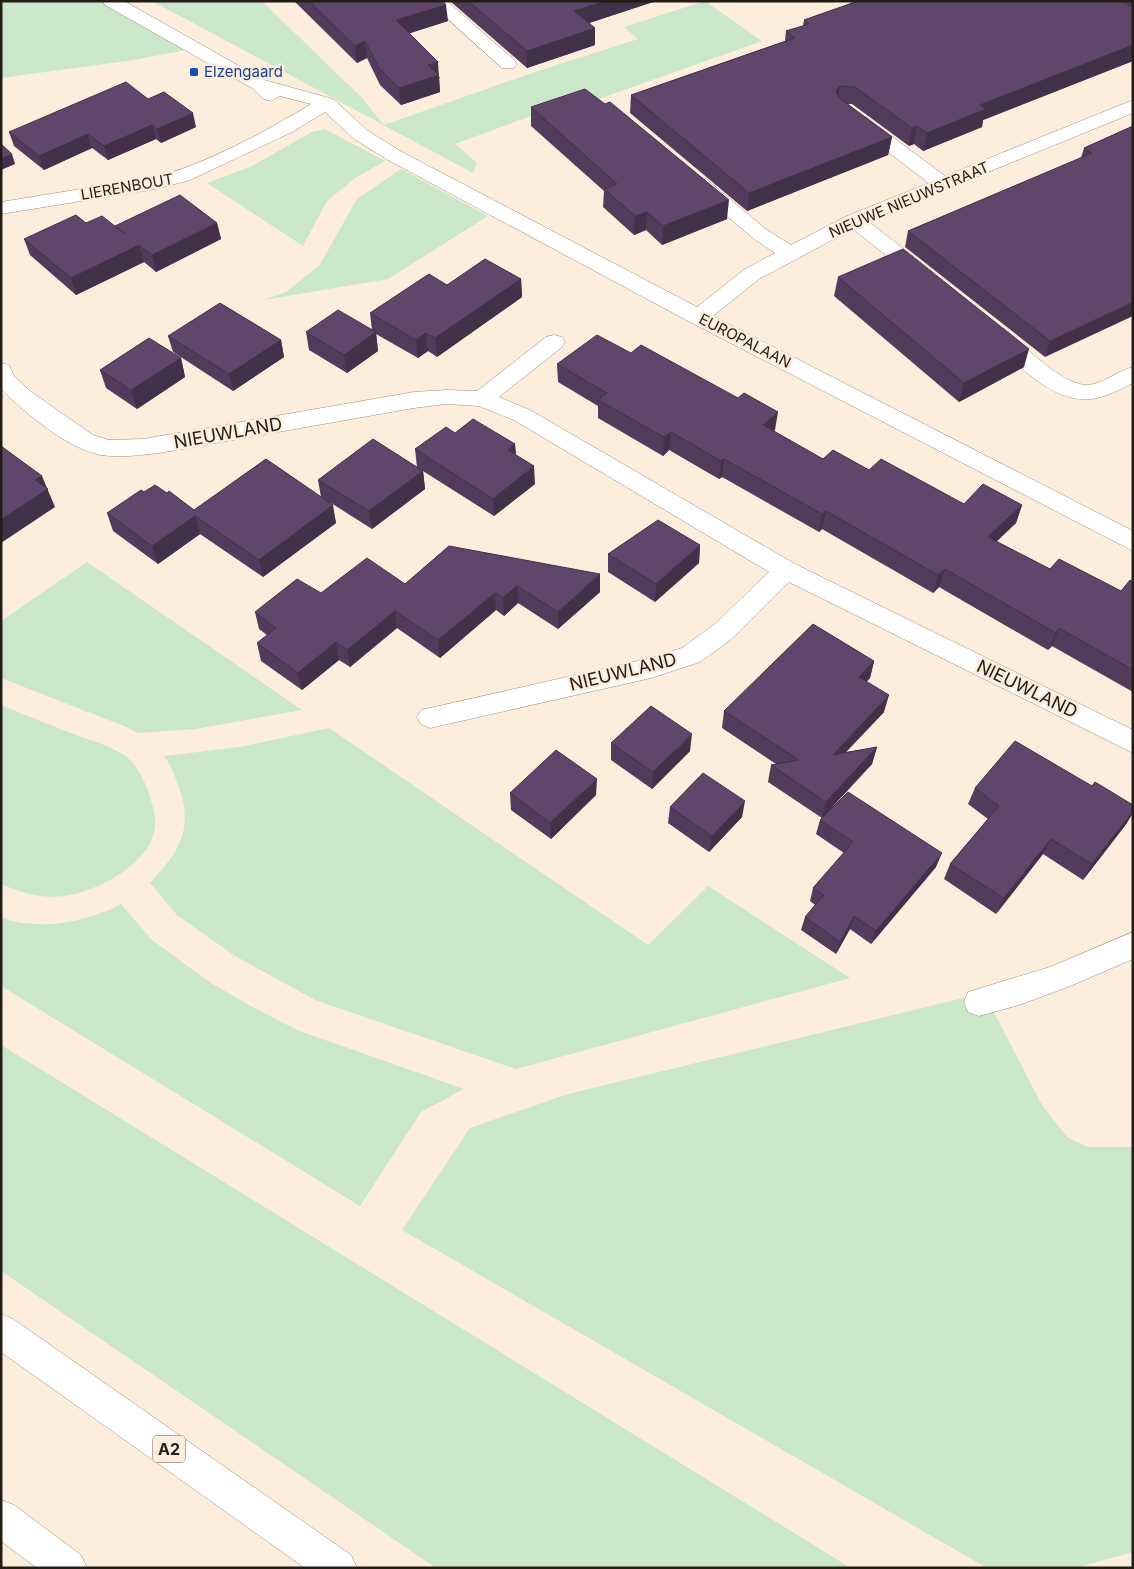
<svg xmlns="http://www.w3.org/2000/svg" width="1134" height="1569" viewBox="0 0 1134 1569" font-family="Inter,sans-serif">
	<rect width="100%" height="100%" fill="#fceddc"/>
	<!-- green -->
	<path fill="#cae8c9" d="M1 1H100L186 50 134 60 1 78Z
		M152 1H262L362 98 384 125 529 74 638 39 624 27 705 1 762 41 596 100 582 97 455 144 477 163 473 173Z
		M325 129 385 161 355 178 327 201 303 246 207 183 250 167 312 132Z
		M401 169 488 216 388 279 263 300 286 292 319 266 357 199Z
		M87 562 302 710 196 729 138 733 124 726 1 678V621Z
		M1 705C27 716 53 726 79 736 95 742 118 748 130 760 140 770 146 784 150 797 153 807 156 816 155 826 152 864 96 892 64 896 42 899 21 893 1 884Z
		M329 728 648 945 708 886 850 978 516 1069 315 1000 235 956 177 915 150 883C179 852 194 830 179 787 175 777 171 764 164 756L240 747Z
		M121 904 152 940 211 983 251 1006 297 1030 464 1089 421 1112 360 1206 1 986V917C35 932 89 922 121 904Z
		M984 993 1042 1105 1067 1137 1087 1147H1133V1552L1076 1568H988L980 1564 402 1230 470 1128 568 1094Z
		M1 1045 63 1083 851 1568H436L1 1271Z"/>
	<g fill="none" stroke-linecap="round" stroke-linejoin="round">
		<defs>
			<path id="minor" d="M103 1H124L264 80 333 99 368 131 402 152 697 307 745 269 775 253 753 238 692 187 689 183 692 179H706L767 230 791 245 847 216 929 183 852 125 850 121 852 117H866L945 176 1133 100V113L868 221 932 271 935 276 932 281 925 282 918 281 853 229 759 279 713 316 1133 531V551L690 322 388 160 354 139 325 112 292 132 190 180 156 189 1 214V202L155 177C204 165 267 131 311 104L280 96 271 101 264 99 252 88 105 5Z
				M428 1H447L514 60 517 64 514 68H502Z
				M997 327 1005 329C1023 345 1065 388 1090 385 1105 382 1118 371 1133 367V383C1120 389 1105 398 1090 399 1051 403 1016 362 989 339L986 334 989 329Z
				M554 335 562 337 565 342 562 347 499 397 530 410 795 564 1133 730V753L789 582 733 638 700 662 651 678 430 728 421 724 417 717 421 710 651 658 682 648 715 624 769 572 514 420 479 406 447 404 414 408 159 453C140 455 120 458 101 455 68 449 25 413 1 389V363L9 365 14 376 30 391 93 435 109 440 143 439 414 392 447 390 477 391 546 337Z
				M1133 932V959L1068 987 1019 1005 979 1016 968 1012 964 1002 968 992 1050 967Z"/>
			<path id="highway" d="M1 1314 13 1319 351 1555 357 1568H305L1 1352Z
				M1 1500 14 1505 81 1555 87 1568H37L1 1541Z"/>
		</defs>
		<!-- minor casing -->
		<use href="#minor" stroke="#9d8c77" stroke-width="1"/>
		<!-- highway casing -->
		<use href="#highway" stroke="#9d8c77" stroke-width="1"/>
		<!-- minor -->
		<use href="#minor" fill="#fff" fill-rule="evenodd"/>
		<!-- highway -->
		<use href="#highway" fill="#fff" fill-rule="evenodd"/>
	</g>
	<!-- wall -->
	<path fill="#533c5b" d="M294 1H443L448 21 410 33 440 78 439 79 440 92 401 105 380 85 367 58 357 63Z
		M450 1H656L589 23 595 45 527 68Z
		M858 1H1133V61L983 120 982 127 923 151 914 144 909 146 852 104H848L892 137 888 155 747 211 630 113 631 95 785 41 786 31 803 26 804 20Z
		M148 99 196 127 161 143 156 139 108 160 92 148 44 170 14 146 9 132Z
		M531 107 727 219 662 245 646 230 634 235 603 207 604 191 531 126Z
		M1133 126 1045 357 905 247 908 231 1081 158 1084 148Z
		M86 223 115 226 217 223 221 239 156 272 144 262 76 295 30 255 24 239Z
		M838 277 1024 367 959 402 834 296Z
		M521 279 522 297 437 357 428 351 418 358 376 334 378 351 347 373 309 350 306 332 372 330 370 313 447 285Z
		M168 336 281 340 284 357 233 391 173 352Z
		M631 353 775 430 774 431 823 459 869 470 964 504 1022 505 1016 523 996 542 1050 569 1121 591 1133 582V692L1052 646 1048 650 939 587 933 593 822 529 819 532 722 477 719 479 669 450 663 456 598 418V406L558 382 557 364Z
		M181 358 185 377 137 409 106 388 100 370Z
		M455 433 515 444 516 455 535 484 494 516 423 471 425 489 372 529 331 503 336 523 263 577 200 534 158 564 113 531 107 513 144 492 167 493 194 510 321 497 318 480 417 467 415 449Z
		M700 545 699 563 655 602 608 572V554Z
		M449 546 600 592 558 629 518 603 504 616 496 610 440 658 397 628 350 667 339 660 302 690 261 661 257 643 267 635 259 629 255 612 321 593 405 584Z
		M874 661 870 678 866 682 884 712 846 752 877 747 872 764 822 818 768 782 771 765 776 764 722 728 724 711Z
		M611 743 690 751 652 789 611 760Z
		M1092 786 1127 823 1083 880 1043 854 996 914 944 879 950 864 988 819 968 804 975 788Z
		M510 793 596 795 551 839 511 810Z
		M670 807 742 817 709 852 668 823Z
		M820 820 936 867 871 944 850 929 836 954 801 930 805 917 815 905 810 901 813 888 844 853 816 834Z"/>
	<!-- shaded-wall -->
	<path fill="#43314a" d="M606 1H656L574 28V11Z
		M446 5 448 21 398 37 396 20Z
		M595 28V45L527 68V51Z
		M365 41 367 58 357 63 355 46Z
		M1133 45V61L983 120 982 127 923 151 927 133 980 105Z
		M438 62 440 92 401 105 399 88 428 65Z
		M840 86 837 104 836 91Z
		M193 113 196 127 161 143 157 129Z
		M152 125 156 139 108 160 104 146Z
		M917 126 914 144 909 146 912 128Z
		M88 134 92 148 44 170 39 156Z
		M892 137 888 155 747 211 749 193Z
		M12 154 15 164 1 170V159Z
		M729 200 727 219 662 245 663 226Z
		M647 212 646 230 634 235 635 216Z
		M217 223 221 239 156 272 152 255Z
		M139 245 144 262 76 295 71 278Z
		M521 279 522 297 437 357 435 338Z
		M1133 302V316L1045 357 1050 341Z
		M376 332 378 351 347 373 344 355Z
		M426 333 428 351 418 358 416 340Z
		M281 340 284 357 233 391 229 374Z
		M1029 349 1024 367 959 402 964 383Z
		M181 358 185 377 137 409 131 390Z
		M778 412 775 430 760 443 763 425Z
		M671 432 669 450 663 456 664 437Z
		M515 444 516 462 508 450Z
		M724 459 722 477 719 479 721 461Z
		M534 466 535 484 494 516 493 499Z
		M423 471 425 489 372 529 369 511Z
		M42 476 55 507 1 543V520L35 480Z
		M333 505 336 523 263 577 259 560Z
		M1022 505 1016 523 982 555 988 537Z
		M826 511 822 529 819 532 822 514Z
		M195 516 200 534 158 564 152 546Z
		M700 545 699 563 655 602 656 584Z
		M945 569 939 587 933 593 938 575Z
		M600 574V592L558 629V612Z
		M517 586 518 603 504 616 503 598Z
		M495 593 496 610 440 658 438 640Z
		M395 611 397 628 350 667 347 650Z
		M1059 628 1052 646 1048 650 1056 633Z
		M336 642 339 660 302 690 298 673Z
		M874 661 870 678 855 694 859 677Z
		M889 695 884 712 828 771 833 755Z
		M692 734 690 751 652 789 653 772Z
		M877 747 872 764 822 818 826 802Z
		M597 779 596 795 551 839 550 823Z
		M745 801 742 817 709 852 712 836Z
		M1133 811V813L1127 823 1083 880 1092 864Z
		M1051 839 1043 854 996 914 1004 898Z
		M942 853 936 867 871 944 876 931Z
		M854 916 850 929 836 954 840 942Z"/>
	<!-- building -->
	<path fill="#60466a" stroke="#43314a" d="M309 1H443L446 5 396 20 438 62 428 65 439 75 399 88 379 68 365 41 355 46Z
		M468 1H606L574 11 595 28 527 51Z
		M858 1H1121L1133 7V45L980 105 986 109 927 133 917 126 912 128 855 87 840 86 836 91 839 98 892 137 749 193 631 95 795 38 786 31 809 24 804 20Z
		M126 82 148 99 164 92 193 113 157 129 152 125 104 146 88 134 39 156 9 132Z
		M585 89 605 104 610 102 729 200 663 226 647 212 635 216 604 189 617 184 531 107Z
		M1133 126V302L1050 341 908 231 1092 153 1084 148Z
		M1 144 12 154 1 159Z
		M180 195 217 223 152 255 139 245 71 278 24 239 76 215 86 223 102 216 125 234 115 226Z
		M903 249 1029 349 964 383 838 277Z
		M485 259 521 279 435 338 426 333 416 340 370 313 429 274 447 285Z
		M220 303 281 340 229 374 168 336Z
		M338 310 376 332 344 355 306 332Z
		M597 335 631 353 641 345 738 398 744 393 778 412 763 425 823 459 833 450 869 470 881 459 964 504 983 484 1022 505 988 537 1050 569 1059 559 1121 591 1130 580 1133 582V670L1059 628 1056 633 945 569 938 575 826 511 822 514 724 459 721 461 671 432 664 437 598 400 607 393 557 364Z
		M149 338 181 358 131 390 100 370Z
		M473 419 515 444 508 450 534 466 493 499 415 449 446 427 455 433Z
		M373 439 423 471 369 511 318 480Z
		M1 446 42 476 35 480 48 489 1 520Z
		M266 459 333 505 259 560 195 516 152 546 107 513 141 490 144 492 155 485 167 493 169 491 194 510Z
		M658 520 700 545 656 584 608 554Z
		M449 546 600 574 558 612 517 586 503 598 495 593 438 640 395 611 347 650 336 642 298 673 257 643 276 628 255 612 297 579 321 593 367 558 405 584Z
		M813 624 874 661 859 677 889 695 833 755 877 747 826 802 771 765 799 760 724 711Z
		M651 706 692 734 653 772 611 743Z
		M1015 741 1092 786 1095 782 1133 805V811L1092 864 1051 839 1004 898 950 864 999 806 975 788Z
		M556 750 597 779 550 823 510 793Z
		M703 773 745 801 712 836 670 807Z
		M848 792 942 853 876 931 854 916 840 942 805 917 824 895 813 888 853 842 820 820Z"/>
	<!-- markers -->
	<rect fill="#1a4fb4" stroke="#fceddc" stroke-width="2" x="189" y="67" width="10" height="10" rx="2.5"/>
	<g text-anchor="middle" stroke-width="5" stroke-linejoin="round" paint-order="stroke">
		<!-- far-transit labels -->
		<g font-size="15" fill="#164399" stroke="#fceddc" text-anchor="start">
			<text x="204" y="77">Elzengaard</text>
		</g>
		<!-- far-street labels -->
		<g font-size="15" fill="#241d15" stroke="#fceddc">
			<text transform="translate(127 187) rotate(-10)" y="5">LIERENBOUT</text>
			<text transform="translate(909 200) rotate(-23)" y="5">NIEUWE NIEUWSTRAAT</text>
			<text transform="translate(745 341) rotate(27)" y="5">EUROPALAAN</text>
		</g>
		<!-- shield labels -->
		<rect fill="#fceddc" stroke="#655b51" stroke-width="1" x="153" y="1435.5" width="32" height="27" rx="4"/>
		<g font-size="16" font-weight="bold" fill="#241d15">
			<text x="169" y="1455">A2</text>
		</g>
		<!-- street labels -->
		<g font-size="18" fill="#241d15" stroke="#fceddc">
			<text transform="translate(228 433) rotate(-10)" y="6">NIEUWLAND</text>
			<text transform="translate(623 672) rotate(-14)" y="6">NIEUWLAND</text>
			<text transform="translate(1027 689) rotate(26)" y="6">NIEUWLAND</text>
		</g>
	</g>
	<!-- border -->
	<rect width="1134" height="1569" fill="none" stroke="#241d15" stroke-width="5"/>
</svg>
